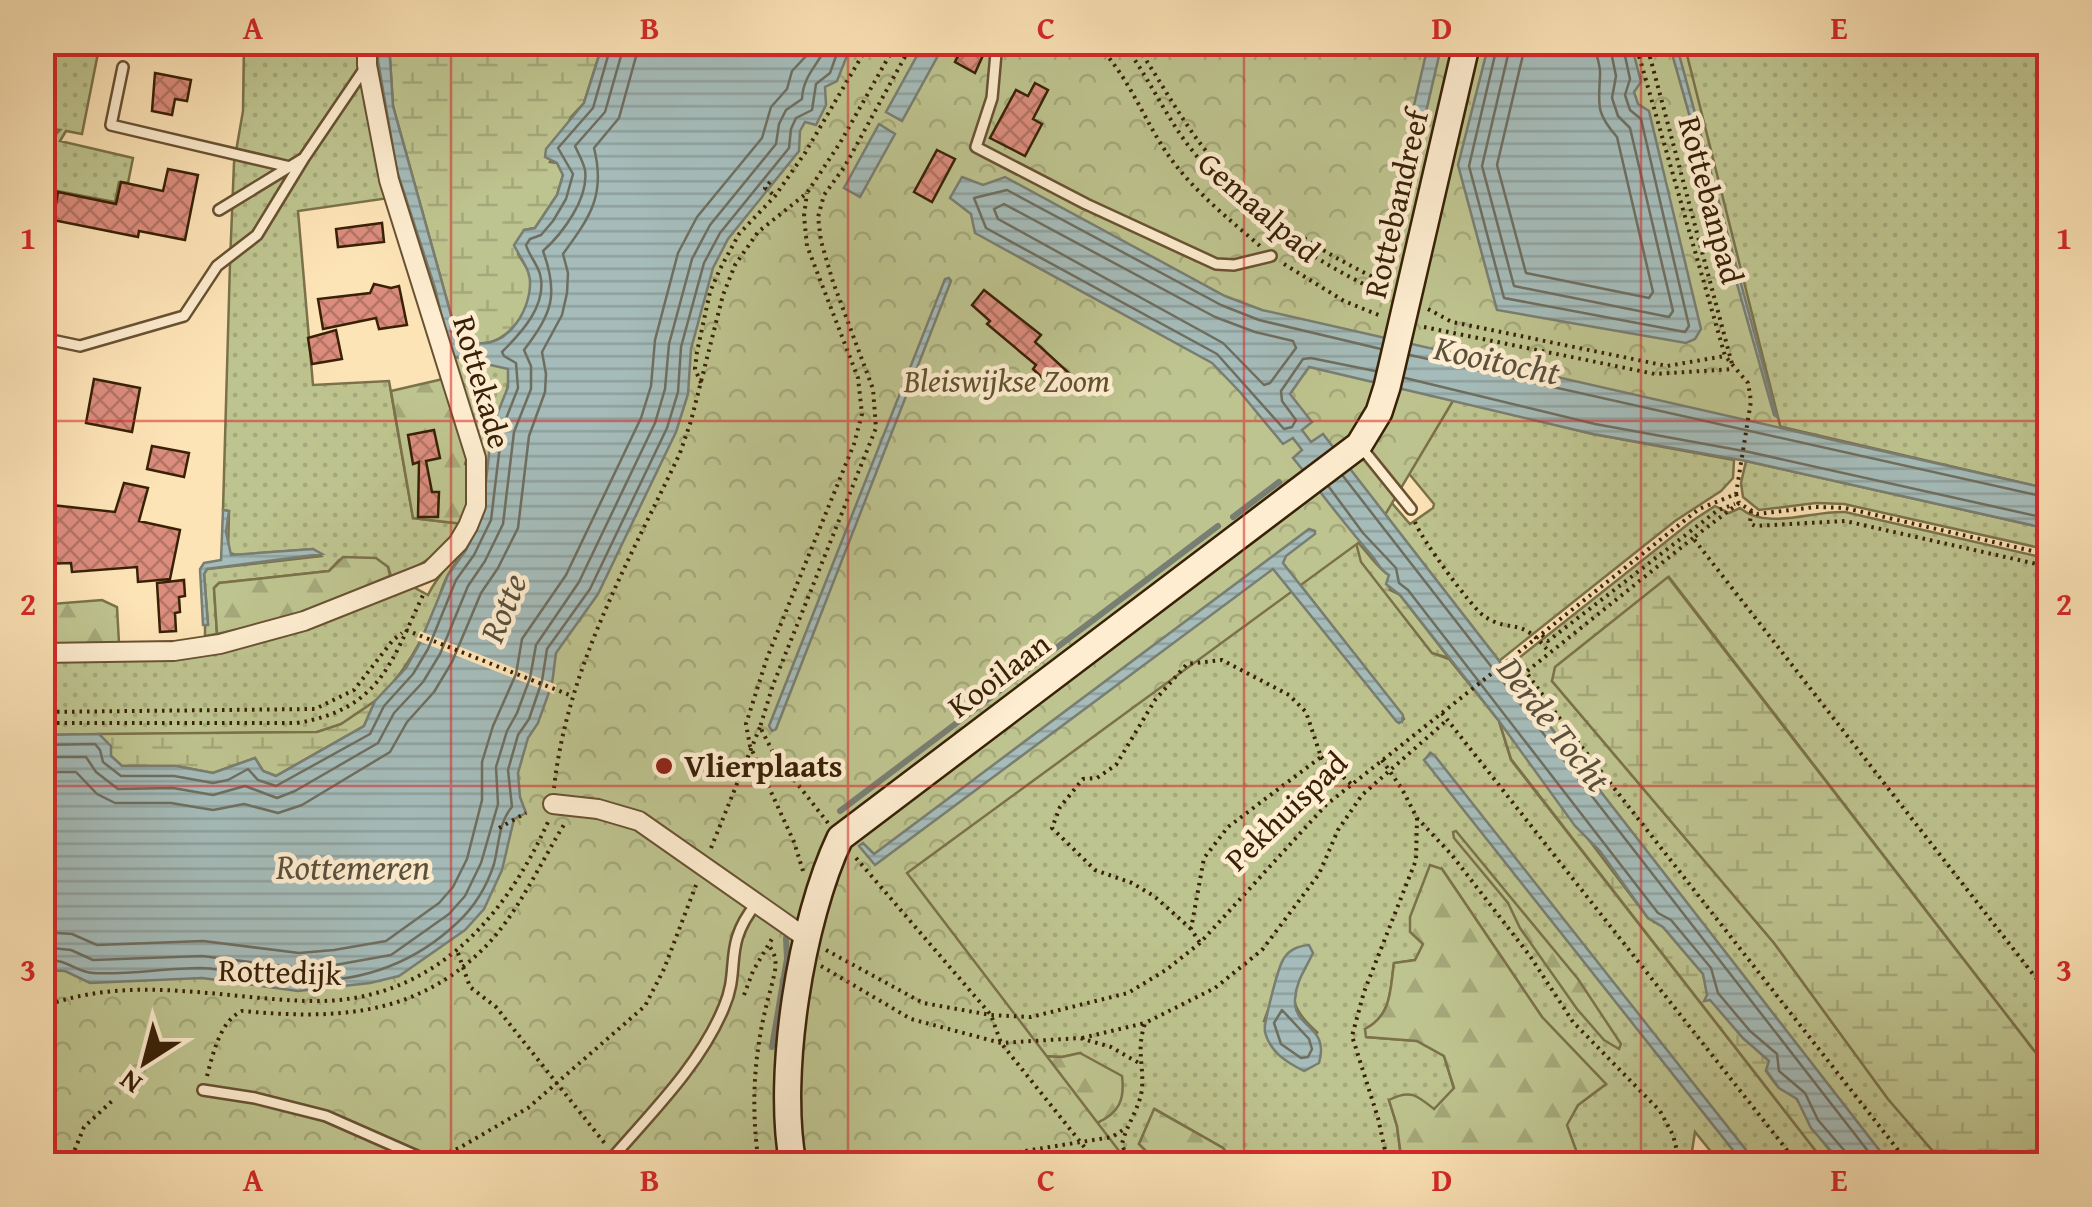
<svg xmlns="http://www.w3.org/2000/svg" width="2092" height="1207" viewBox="0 0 2092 1207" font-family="'Gentium Book Plus',serif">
	<defs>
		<pattern id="grass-dots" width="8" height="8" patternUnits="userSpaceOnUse" patternTransform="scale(2.5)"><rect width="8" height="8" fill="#bec48f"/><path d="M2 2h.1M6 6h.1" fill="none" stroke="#a4a87a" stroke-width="1.8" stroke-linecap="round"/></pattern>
		<pattern id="forest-firs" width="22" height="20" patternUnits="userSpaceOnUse" patternTransform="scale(2.5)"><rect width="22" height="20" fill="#bec48f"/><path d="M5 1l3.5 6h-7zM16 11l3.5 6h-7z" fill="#a4a87a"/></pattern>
		<pattern id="wetland-marsh" width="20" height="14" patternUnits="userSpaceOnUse" patternTransform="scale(2.5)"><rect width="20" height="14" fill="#bec48f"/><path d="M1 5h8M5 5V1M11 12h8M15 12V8" fill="none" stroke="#a4a87a"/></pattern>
		<pattern id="park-crowns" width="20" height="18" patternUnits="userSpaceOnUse" patternTransform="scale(2.5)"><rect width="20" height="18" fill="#bec48f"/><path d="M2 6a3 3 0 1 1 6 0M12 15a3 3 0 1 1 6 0" fill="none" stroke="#a4a87a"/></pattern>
		<pattern id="water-rules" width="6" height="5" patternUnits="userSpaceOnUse" patternTransform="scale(2.5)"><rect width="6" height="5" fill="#a5bcba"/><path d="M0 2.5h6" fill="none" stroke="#8fa19e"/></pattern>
		<pattern id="building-cross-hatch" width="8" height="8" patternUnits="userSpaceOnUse" patternTransform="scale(2.5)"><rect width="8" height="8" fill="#dc8d7e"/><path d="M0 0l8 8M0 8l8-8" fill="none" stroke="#b37365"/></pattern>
	</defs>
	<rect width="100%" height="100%" fill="#fde4b7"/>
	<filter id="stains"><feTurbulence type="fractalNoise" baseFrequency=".002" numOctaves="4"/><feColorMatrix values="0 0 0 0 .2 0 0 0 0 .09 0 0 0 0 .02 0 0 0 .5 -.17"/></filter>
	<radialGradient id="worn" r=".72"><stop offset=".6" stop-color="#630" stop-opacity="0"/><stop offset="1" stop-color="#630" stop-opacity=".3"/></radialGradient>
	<!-- grass -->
	<path fill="url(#grass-dots)" stroke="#7b724a" stroke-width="2.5" fill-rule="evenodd" d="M43 43H100L82 134 66 131 60 141 133 158 128 183 119 182 115 202 52 190 54 179 43 177 42 131 57 133 60 130 43 128Z
		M244 43H361L389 198 298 211 313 385 389 381 413 518 463 524C443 552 423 565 392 579L388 567 339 560 329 571 219 583 214 588 217 634 205 636V625L208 624 204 574 207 569 321 556 313 549 235 555 228 552 229 511 223 510 230 263 234 163 243 111Z
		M1631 43H2049V489L1774 425Z
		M451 356 508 368C511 390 500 414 495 436 489 463 491 494 481 520 473 540 460 555 449 573 441 586 439 602 432 616 411 666 374 720 317 732L43 735 42 661 318 625 413 587 428 595C440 569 464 552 475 524 481 509 455 382 451 356Z
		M1395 386 1593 434 1734 460 1733 478 1721 491 1675 521 1499 661 1347 465 1384 494 1410 524 1433 508 1434 504 1406 470Z
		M1746 461 2049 529V550L1844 504 1816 503 1759 510 1743 497 1741 483Z
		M1715 506 1729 513 1740 508C1767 531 1813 510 1845 512L2049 559V1070L1669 577 1552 681 1774 943 1888 1099 1944 1164H1890L1505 669 1692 521Z
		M1355 539 1362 562 1432 653 1449 659 1499 721 1511 760 1826 1164H1757L1430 753 1425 760 1744 1164H1721L1695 1132 1690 1164H1581L1566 1125 1578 1105 1606 1084 1542 1017 1442 869 1424 943 1415 960 1394 963C1390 991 1392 1015 1365 1029L1367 1037 1417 1041 1444 1056 1454 1089 1434 1110 1389 1100 1397 1126 1402 1164H1235L1223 1148 1155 1109 1139 1144 1159 1164H1085L878 863 1277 570 1399 723 1404 719 1402 715 1283 563ZM1306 967C1285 997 1294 1012 1318 1033L1264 1021 1274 994ZM1080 1053 1075 1131 1017 1055 1062 1057Z"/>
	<!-- forest -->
	<path fill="url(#forest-firs)" stroke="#7b724a" stroke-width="2.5" d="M443 379 469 452 465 464 471 468 473 483 463 524 413 518 391 391Z
		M343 557 376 558 388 567 390 576 295 616 217 634 214 588 219 583 329 571Z
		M43 596H50L52 604 102 600 117 607 119 643 43 644Z
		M1456 831 1578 979 1621 1044 1619 1049 1604 1040 1577 1009 1520 928 1508 903 1454 838 1453 832Z
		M1430 865 1442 869 1542 1017 1606 1084 1578 1105 1567 1125 1581 1164H1402L1397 1126 1389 1100C1410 1089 1417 1095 1434 1109L1454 1088 1444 1056 1417 1041 1366 1037 1365 1029C1392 1015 1390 990 1394 963L1415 960 1423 944 1410 932V917Z
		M1080 1053 1122 1076C1125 1100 1119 1113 1097 1123L1015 1055 1062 1057Z
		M1154 1109 1223 1148 1235 1164H1159L1139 1144Z"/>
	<!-- wetland -->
	<path fill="url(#wetland-marsh)" stroke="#7b724a" stroke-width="2.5" d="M389 43H603L584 103 571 117 550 162 557 163 563 175 557 195 535 228 524 230 518 254C522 261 528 268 530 275 538 303 508 347 478 343 471 342 462 336 456 333L393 106Z
		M1355 539C1366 550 1377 568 1389 575L1390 590 1400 595 1449 658 1432 653 1361 562Z
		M1668 577 2049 1070V1164H1944L1888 1099 1774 943 1552 681 1555 667Z
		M375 701 364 726 276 776 263 771 255 758 213 773 176 766H122L111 756 99 734 317 732 341 724Z
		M1499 721 1648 918 1663 927 1703 974 1710 999 1743 1038 1770 1061 1766 1071C1771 1077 1775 1085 1781 1089 1789 1094 1789 1089 1795 1097 1812 1119 1820 1149 1847 1164H1826L1511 759Z"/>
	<!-- park -->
	<path fill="url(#park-crowns)" stroke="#7b724a" stroke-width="2.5" d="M810 43H1684L1784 441 1463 384 1376 530 907 873 1129 1164H43V927L343 959 683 259Z"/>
	<!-- water -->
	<path fill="url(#water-rules)" stroke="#797e72" stroke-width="2.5" d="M379 43H389L393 106 456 333C462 336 471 342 478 343 509 347 531 308 530 282 530 269 519 256 514 245L524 230 535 228 557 195 563 175 557 163 545 157 546 149 584 103 603 43H852L837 81 825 87 826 105 816 125 805 122 800 131 799 151 728 239 713 268 691 349 688 394 676 432 598 594 556 653 552 684 538 723 528 738 518 773 520 797 526 813 514 819 502 870 484 909 465 930 399 976 370 983 298 991 202 978 90 983 65 971 43 970V735L99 734 111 746V756L122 766H176L213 773 255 758 263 771 276 776 364 726 375 701 406 668 420 643 448 575 466 550 482 517 492 427 508 387V369L451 356 435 288 397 171 378 61Z
		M924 43H945L902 121 886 112Z
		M1425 43H1442L1393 254 1385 257 1380 251 1426 54Z
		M1489 43H1631L1641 82 1634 92 1638 104 1649 111 1701 329 1695 339 1686 343 1497 310 1458 165Z
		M1669 43H1676L1777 417 1774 415Z
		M879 124 895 134 860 197 844 188Z
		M962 177 983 185 1005 177 1225 296 1262 310 2049 489V529L1746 461 1593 434 1309 367 1290 394 1312 422 1302 430 1311 442 1323 434 1890 1164H1847L1838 1159 1811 1128 1797 1099 1779 1088 1766 1070 1769 1061 1743 1038 1710 1000 1704 1001 1707 995 1703 974 1663 927 1648 918 1600 851 1575 826 1499 721 1400 595 1386 584 1389 575C1380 570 1379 565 1373 557 1345 525 1320 491 1293 458L1302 450 1293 438 1283 444 1240 392 1212 363 975 233 971 214 950 198Z
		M949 278 951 281 776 729 772 731 769 726 945 279Z
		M223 510 229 511 226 532 231 555 313 549 322 554 207 569 204 574 208 625H203L200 569 204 563 221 560Z
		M1309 529 1315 531V534L1286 556 1283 563 1403 715 1402 722H1397L1273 569 875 865 859 846 863 843 874 854Z
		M1431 753 1435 756 1757 1164H1744L1424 760Z
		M1309 945 1313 953C1306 968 1296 981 1295 999 1293 1029 1330 1025 1319 1063L1304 1071C1286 1062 1270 1052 1265 1032 1263 1025 1278 968 1283 960 1288 950 1298 946 1309 945Z"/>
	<!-- pier -->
	<path fill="#fde4b7" d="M420 631 557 685 554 694 416 640Z"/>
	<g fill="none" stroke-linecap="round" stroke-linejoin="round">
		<!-- shore -->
		<path stroke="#6e6e60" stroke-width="2.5" d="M1498 42 1469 166 1504 298 1685 332 1689 326 1641 119 1630 110 1625 95 1630 79 1622 42
			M1511 42 1482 166 1514 286 1669 317 1673 311 1630 128 1618 116 1612 98 1616 76 1609 42
			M1526 42 1497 165 1526 273 1649 298 1653 292 1617 137C1595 112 1599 105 1600 75 1601 65 1595 53 1594 42
			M1004 204 1215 317 1255 332 1293 341 1296 348 1270 383 1264 385 1223 343 998 219 994 209Z
			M1410 355 2050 498
			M1375 371 1311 358 1303 359 1281 391 1282 401 1296 420 1292 427 1284 429 1217 354 986 228 974 198 1007 190 1221 305 1259 320 1381 349
			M1405 378 1595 424 1749 452 2050 519
			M1343 476 1878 1164
			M1329 487 1363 533 1396 568 1399 583 1408 590 1658 913 1671 920 1711 968 1718 993 1750 1031 1777 1054 1779 1071 1805 1093 1818 1120 1849 1156 1850 1164
			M42 745 95 744 100 750 103 762 121 776H174L213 783 228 780 248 769 258 780 276 786 370 734 384 706 413 674 428 649 456 580 474 555 491 520 502 429 518 388 516 363 504 356 502 352C521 333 548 305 540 274 537 264 529 255 526 245L530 239 541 235 553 221 566 199 573 174 558 148 593 108 612 42
			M42 757H86L96 772 118 789 173 788 213 795 245 786 277 798 295 791 378 743 394 713 423 682 440 654 468 586 485 561 503 524 514 432 531 389V366L524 350C552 313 559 295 543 251 563 233 589 198 585 170 583 161 578 153 575 146L605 112 625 42
			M42 772H76L97 794 115 803H171L213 810 244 804 278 813 302 805 390 752 407 722 434 692 452 662 481 593 498 568 518 528 529 436 545 392 546 374 542 352 562 315 567 293 568 273 563 254C590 217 606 195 594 148L619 118 640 42
			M42 932 72 934 97 945 203 941 299 953 334 950 386 941 439 903 453 887 467 859 482 800V762L493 726 516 674 522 639 566 575 641 418 651 386 655 340 678 253 697 217 762 138 771 107 787 89 792 71 808 54 812 42
			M42 947 71 950 93 960 202 956 299 968 335 965 391 955 449 914 465 896 481 863 498 804 496 767 507 731 517 713 530 678 536 645 579 582 655 423 665 389 669 344 692 259 710 225 776 144 779 124 786 110 802 99C803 74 820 64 828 42
			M42 960C67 958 75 972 93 973 128 975 165 968 200 968 233 969 265 979 298 981 360 983 414 964 458 922 475 906 487 886 494 864 499 845 499 821 512 807L508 770 518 735 529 719 542 681 547 649 590 589 667 428 678 392 681 347 704 263 720 233 789 148 791 129 796 118 812 110 816 84 830 73 841 42
			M1282 1010 1309 1039 1312 1049 1308 1057 1301 1058 1281 1044 1274 1023Z"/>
		<!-- stream -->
		<path stroke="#797e72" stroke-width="6" d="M1233 517 1279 482
			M840 811 1218 526
			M772 1047 787 959 786 938"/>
	</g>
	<!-- building -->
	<path fill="url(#building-cross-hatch)" stroke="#382106" stroke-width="2.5" d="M965 42H989L975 73 955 62Z
		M155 73 191 80 187 101 175 99 172 115 152 111Z
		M1035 83 1048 90 1033 119 1042 124 1025 156 990 138 1016 90 1028 96Z
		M937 150 955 159 932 202 914 192Z
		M168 169 198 175 185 240 139 231 138 237 53 220 58 192 116 204 121 182 163 191Z
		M382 223 384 242 338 247 336 229Z
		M374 284 391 288 399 286 407 325 379 329 376 318 323 329 318 299 370 293Z
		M984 290 1041 335 1035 342 1070 374 1055 390 1033 369 1036 365 987 324 990 321 972 305Z
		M336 330 342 359 312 364 308 338Z
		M94 379 140 388 132 432 86 423Z
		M434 430 440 458 426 461 432 492H439L438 517H418L419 462 413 464 408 435Z
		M152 446 189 453 184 477 147 469Z
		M124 483 148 488 139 521 180 530 170 579 138 582 137 567 72 572 71 563 42 564V504L115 512Z
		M184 580 185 596 179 597 180 612 175 613 176 631 160 632 157 583Z"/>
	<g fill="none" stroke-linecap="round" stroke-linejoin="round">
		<defs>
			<path id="lane" d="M997 42 992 98 976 147 1086 204 1216 264 1234 265 1271 256
				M123 67 111 125 290 167
				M219 210 304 158 365 68
				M42 338 80 346 184 316 217 266 257 235 304 158
				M1361 447 1411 509
				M203 1090 255 1098 326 1116 435 1164
				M607 1164C648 1116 700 1066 724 1007 741 968 722 946 756 904"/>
			<path id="street" d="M42 653 174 651 220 644 304 621 430 571 458 543 468 526 476 506V458L389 180 367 65V42
				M553 804 598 809 639 821 809 940"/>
			<path id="secondary" d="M793 1164C776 1075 801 920 840 838L1359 445 1379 412 1387 387 1467 42"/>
		</defs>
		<!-- lane casing -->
		<use href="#lane" stroke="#695232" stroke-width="14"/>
		<!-- street casing -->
		<use href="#street" stroke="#695232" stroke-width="22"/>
		<!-- secondary casing -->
		<use href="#secondary" stroke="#382106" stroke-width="30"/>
		<!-- path -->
		<path stroke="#382106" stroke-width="4" stroke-dasharray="2.5 5" stroke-linecap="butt" d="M1094 42C1129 74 1144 122 1171 159 1196 193 1229 219 1260 246
			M1122 42C1146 73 1162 109 1185 141 1236 210 1309 259 1386 295
			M1134 42C1159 78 1179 117 1206 151 1254 211 1322 254 1390 285
			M1635 42 1725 356 1748 383 1751 401 1736 494
			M1646 42 1732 364
			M770 182 765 188 775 196
			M1284 264 1344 301 1381 316
			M1428 309 1452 322 1667 366 1725 356
			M1424 327 1655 374 1734 369
			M701 383 695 369 697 352 710 292 720 269 739 234 775 196 805 153 870 42
			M1736 494 1739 503 1757 514 1816 507 1845 508 2050 555
			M1739 503 1693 538 2050 996
			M1751 511 1750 523 1755 526 1845 521 2050 567
			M1415 522C1420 537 1471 607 1484 616 1512 635 1519 614 1549 652
			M1693 538 1526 672 1563 723 1909 1164
			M406 630 572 696
			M1542 635 1548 641 1718 510 1735 504
			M42 712 315 709 354 690 393 640 402 633
			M1442 713 1798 1164
			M42 723H297C380 709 391 663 423 595
			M1321 757 1351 784
			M1382 760 1402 789 1417 818 1451 854 1530 956 1573 1022 1660 1111 1673 1135 1678 1155 1675 1164
			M554 788C567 668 629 561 680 453L691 421 723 295 735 265 758 232 807 193 840 143 897 42
			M828 823 774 754 760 727 773 685 876 428 873 389 833 282 821 241 818 217 824 195 845 166 913 42
			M499 828 526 813
			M711 848 760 727
			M856 858 991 1015 1001 1043 1098 1164
			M803 871 794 842 750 746 746 724 767 658 854 444 862 414 858 378 807 246 804 216 807 193
			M1191 929 1154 896 1132 883 1095 870 1052 828 1060 807 1083 779 1097 778 1116 765 1155 700 1187 664 1222 660 1289 695 1306 712 1321 757 1228 827 1204 858 1191 929 1200 943
			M826 950 923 1003 991 1015 1031 1017 1128 993 1166 970 1200 943 1326 805 1699 509 1736 494
			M458 953 470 987 496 1007 606 1145
			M821 966 911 1019 1001 1043 1080 1038 1111 1047 1139 1063
			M744 995 753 971 773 937
			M42 1007C129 974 218 998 307 1001 427 1005 502 924 548 822
			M1082 1038 1145 1023
			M207 1076C213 1054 220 1021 242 1011 331 1019 411 1018 480 952 516 918 539 865 565 823
			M442 1155 459 1148 528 1108 645 1006 664 969 696 885
			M69 1164 84 1127 112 1101
			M759 1164C750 1104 754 1047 771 988 775 971 780 958 768 945
			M983 1164 1000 1155 1112 1137 1126 1128
			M1129 1164 1122 1144C1126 1126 1140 1107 1142 1089 1144 1064 1136 1051 1145 1023L1215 988 1262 950 1319 874 1338 830 1362 795 1446 721
			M1388 1164 1378 1118 1352 1036 1364 992 1416 860 1417 818"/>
		<!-- lane -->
		<use href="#lane" stroke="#feedd0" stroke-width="9"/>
		<!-- street -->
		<use href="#street" stroke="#feedd0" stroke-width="18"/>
		<!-- secondary -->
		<use href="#secondary" stroke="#feedd0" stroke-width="25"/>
	</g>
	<!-- grid -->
	<path fill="none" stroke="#d62828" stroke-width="2.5" stroke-opacity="0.55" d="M451 42V1164M848 42V1164M1244 42V1164M1641 42V1164M42 421H2050M42 786H2050"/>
	<!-- markers -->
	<circle fill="#8f2418" stroke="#feedd0" stroke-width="4" cx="664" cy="766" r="10"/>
	<g text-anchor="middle" stroke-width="9" stroke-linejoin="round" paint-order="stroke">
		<!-- street labels -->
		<g font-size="32" fill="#382106" stroke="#feedd0">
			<text transform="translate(1711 200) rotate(75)" y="11">Rottebanpad</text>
			<text transform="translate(1396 204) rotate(-77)" y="11">Rottebandreef</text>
			<text transform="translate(1259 207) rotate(41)" y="11">Gemaalpad</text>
			<text transform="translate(482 382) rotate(74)" y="11">Rottekade</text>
			<text transform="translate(999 675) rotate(-37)" y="11">Kooilaan</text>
			<text transform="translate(1286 811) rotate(-44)" y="11">Pekhuispad</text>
			<text transform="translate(280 972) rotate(2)" y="11">Rottedijk</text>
		</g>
		<!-- park labels -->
		<g font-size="32" font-style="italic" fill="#60522f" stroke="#feedd0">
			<text x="1007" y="392">Bleiswijkse Zoom</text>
		</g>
		<!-- poi labels -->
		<g font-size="32" font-weight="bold" fill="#382106" stroke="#feedd0" text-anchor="start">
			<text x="684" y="777">Vlierplaats</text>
		</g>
		<!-- water labels -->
		<g font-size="35" font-style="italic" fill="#59503c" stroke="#feedd0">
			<text transform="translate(1497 360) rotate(12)" y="12">Kooitocht</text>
			<text transform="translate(503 608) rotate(-68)" y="12">Rotte</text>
			<text transform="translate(1554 724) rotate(52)" y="12">Derde Tocht</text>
			<text x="353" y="879">Rottemeren</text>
		</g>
	</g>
	<!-- margin -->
	<rect width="2092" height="1207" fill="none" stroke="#fde4b7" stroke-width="110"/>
	<!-- north arrow -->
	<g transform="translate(145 1062) rotate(216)" stroke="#feedd0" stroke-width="8" paint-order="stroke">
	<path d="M0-8L18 38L0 25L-18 38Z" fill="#382106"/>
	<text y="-15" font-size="28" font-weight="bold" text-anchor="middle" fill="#382106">N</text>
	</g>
	<rect x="55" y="55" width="1982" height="1097" fill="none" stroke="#d62828" stroke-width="4"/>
	<g font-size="32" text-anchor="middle" font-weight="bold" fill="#d62828">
		<text x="253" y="39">A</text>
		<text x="650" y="39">B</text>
		<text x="1046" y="39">C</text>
		<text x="1442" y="39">D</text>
		<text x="1839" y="39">E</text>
		<text x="28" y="249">1</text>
		<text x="2064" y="249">1</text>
		<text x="28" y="615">2</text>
		<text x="2064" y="615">2</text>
		<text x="28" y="981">3</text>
		<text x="2064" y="981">3</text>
		<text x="253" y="1191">A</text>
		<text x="650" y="1191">B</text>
		<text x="1046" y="1191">C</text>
		<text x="1442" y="1191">D</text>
		<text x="1839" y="1191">E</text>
	</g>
	<rect width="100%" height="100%" filter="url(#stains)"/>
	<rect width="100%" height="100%" fill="url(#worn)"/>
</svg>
